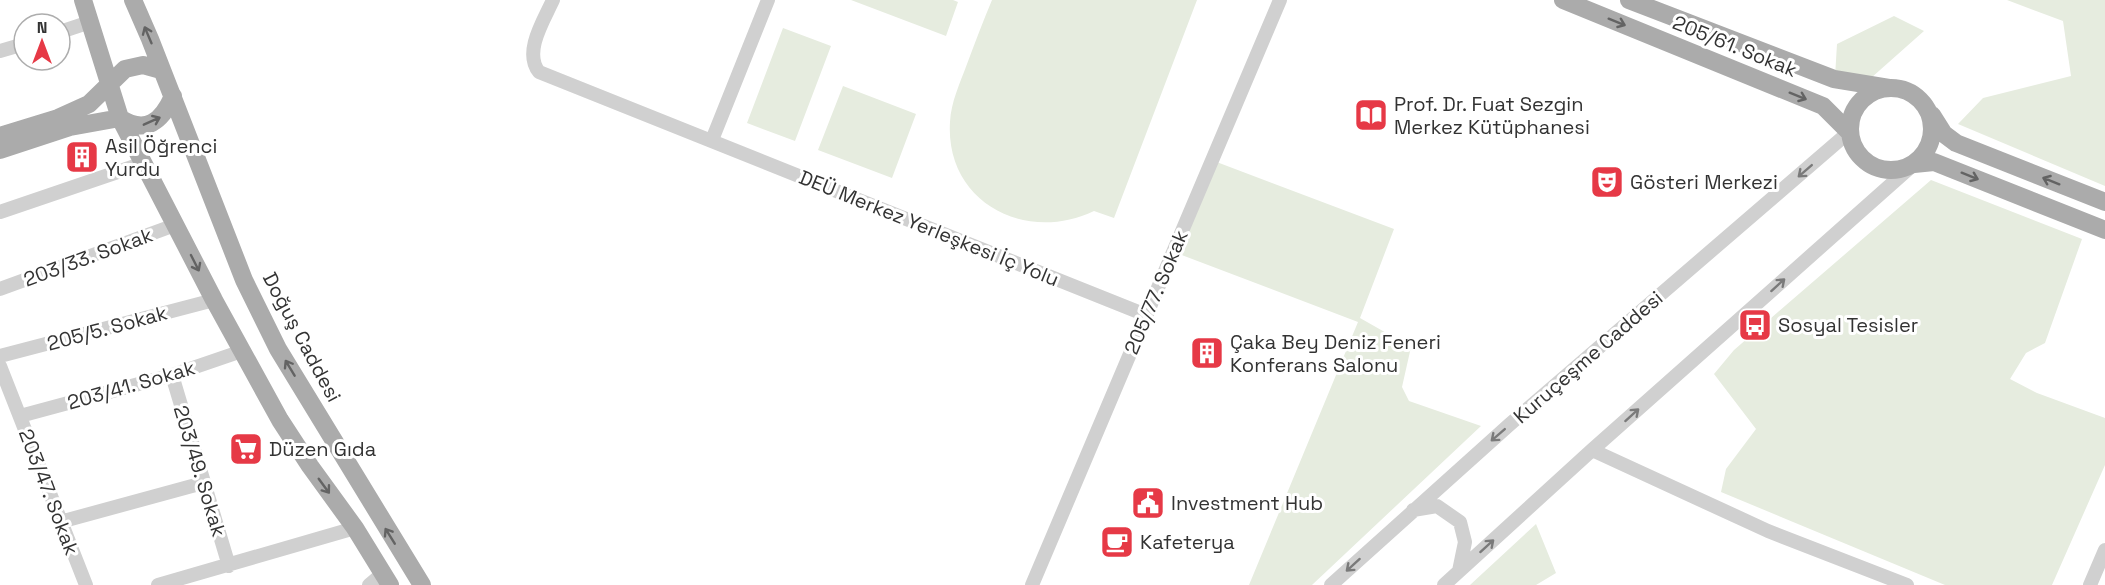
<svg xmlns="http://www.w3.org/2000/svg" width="2105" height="585" viewBox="0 0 2105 585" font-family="'Space Grotesk',sans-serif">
	<rect width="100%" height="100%" fill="#fff"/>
	<!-- green -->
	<path fill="#e6ecdf" d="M851 0H953L958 2 946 36Z
		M992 0H1197L1114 218 1094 211C1025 244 945 202 950 122 951 102 960 83 967 64 975 43 983 21 992 0Z
		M2007 0H2105V186L1958 124 1983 98 2071 76 2063 21Z
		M1894 16 1924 31 1871 78 1835 77 1837 44Z
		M783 28 831 46 795 141 747 123Z
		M843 86 916 114 892 178 818 150Z
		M1214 161 1394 229 1360 318 1411 347 1402 387 1409 401 1481 426 1312 585H1249L1358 322 1179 254Z
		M1931 180 2082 239 2045 343 2026 353 2010 379 2037 393 2105 418V465L2052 585H1945L1721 492 1726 469 1756 429 1714 374 1734 350Z
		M1536 524 1556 573 1536 585H1470Z"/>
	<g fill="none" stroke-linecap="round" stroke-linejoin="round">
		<!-- minor -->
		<path stroke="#d0d0d0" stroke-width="14" d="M553 0C544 20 523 52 539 72L1146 315
			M60 32 90 22
			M0 51 24 44
			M712 140 768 0
			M0 212 144 163
			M0 289 175 225
			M0 356 214 300
			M0 366 86 585
			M172 375 229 566
			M20 416 172 375 242 351
			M1592 450 1768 531 1907 585
			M1413 510 1437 506 1460 522 1465 542 1459 571
			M60 522 203 483
			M158 585 355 528
			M369 585 382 574
			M1032 585 1280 0
			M1331 585 1509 425 1849 132
			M1444 585 1592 450 1914 164
			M2090 585 2105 550"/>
		<!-- major -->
		<path stroke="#ababab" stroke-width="18" d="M83 0 120 118 214 300 280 420 310 466 355 528 390 585
			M133 0 150 39 244 280 278 349 422 585
			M1563 0 1823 106 1849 132
			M1629 0 1834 79 1889 88
			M1850 129a41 41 0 1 1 82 0a41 41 0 1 1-82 0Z
			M1932 115 1944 134 1956 143 2105 202
			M120 118C146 135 162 121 173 96
			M0 136 58 118 89 104 125 69 143 65 161 70
			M0 150 70 127 120 118
			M1914 164 1934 162 2105 230"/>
	</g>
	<!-- one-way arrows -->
	<defs><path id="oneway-shaft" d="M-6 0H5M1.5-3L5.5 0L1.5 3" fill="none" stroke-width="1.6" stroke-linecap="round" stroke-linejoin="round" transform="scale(1.5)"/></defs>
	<g stroke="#636363">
		<use href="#oneway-shaft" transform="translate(1617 22) rotate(22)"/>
		<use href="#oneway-shaft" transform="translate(148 35) rotate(-113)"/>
		<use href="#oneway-shaft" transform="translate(1798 96) rotate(22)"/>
		<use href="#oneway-shaft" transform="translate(152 121) rotate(-24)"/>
		<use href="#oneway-shaft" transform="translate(1970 176) rotate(22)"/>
		<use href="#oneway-shaft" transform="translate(2051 181) rotate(-158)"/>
		<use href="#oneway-shaft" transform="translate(195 263) rotate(63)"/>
		<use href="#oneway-shaft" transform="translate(290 368) rotate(-121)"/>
		<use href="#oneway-shaft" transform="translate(324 486) rotate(54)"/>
		<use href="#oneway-shaft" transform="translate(390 536) rotate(-122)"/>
	</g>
	<g stroke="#7a7a7a">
		<use href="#oneway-shaft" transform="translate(1805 171) rotate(139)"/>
		<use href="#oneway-shaft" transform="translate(1778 285) rotate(-42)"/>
		<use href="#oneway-shaft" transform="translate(1632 415) rotate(-42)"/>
		<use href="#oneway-shaft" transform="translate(1498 435) rotate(139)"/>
		<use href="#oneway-shaft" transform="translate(1487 546) rotate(-42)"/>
		<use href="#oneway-shaft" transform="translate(1353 565) rotate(138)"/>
	</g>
	<!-- icons -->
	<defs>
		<symbol id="library-square" viewBox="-11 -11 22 22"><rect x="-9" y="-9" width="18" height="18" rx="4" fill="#e63946" stroke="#fff"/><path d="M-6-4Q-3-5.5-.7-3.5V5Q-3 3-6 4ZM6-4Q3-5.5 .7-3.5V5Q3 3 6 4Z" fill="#fff"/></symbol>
		<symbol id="building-square" viewBox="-11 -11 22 22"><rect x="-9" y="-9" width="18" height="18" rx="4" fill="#e63946" stroke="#fff"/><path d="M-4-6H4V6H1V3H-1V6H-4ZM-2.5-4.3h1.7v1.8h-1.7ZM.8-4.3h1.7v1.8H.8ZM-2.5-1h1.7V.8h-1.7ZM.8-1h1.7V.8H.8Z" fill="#fff"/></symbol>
		<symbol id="theatre-square" viewBox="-11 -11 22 22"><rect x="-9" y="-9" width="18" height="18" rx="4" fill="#e63946" stroke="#fff"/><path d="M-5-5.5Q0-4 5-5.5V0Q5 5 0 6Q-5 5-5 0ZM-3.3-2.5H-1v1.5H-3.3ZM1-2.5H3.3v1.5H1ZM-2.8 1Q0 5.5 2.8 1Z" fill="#fff"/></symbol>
		<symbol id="bus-square" viewBox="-11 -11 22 22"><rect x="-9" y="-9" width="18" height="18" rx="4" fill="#e63946" stroke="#fff"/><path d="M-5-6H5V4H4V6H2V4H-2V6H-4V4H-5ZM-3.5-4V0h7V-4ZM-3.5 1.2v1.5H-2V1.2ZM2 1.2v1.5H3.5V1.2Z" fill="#fff"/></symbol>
		<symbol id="supermarket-square" viewBox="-11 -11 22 22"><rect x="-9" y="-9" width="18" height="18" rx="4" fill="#e63946" stroke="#fff"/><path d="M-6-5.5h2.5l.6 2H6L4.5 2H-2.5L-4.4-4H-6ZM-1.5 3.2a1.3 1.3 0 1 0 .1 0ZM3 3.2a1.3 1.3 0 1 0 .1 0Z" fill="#fff"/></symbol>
		<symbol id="civic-square" viewBox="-11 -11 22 22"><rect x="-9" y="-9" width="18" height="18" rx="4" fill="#e63946" stroke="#fff"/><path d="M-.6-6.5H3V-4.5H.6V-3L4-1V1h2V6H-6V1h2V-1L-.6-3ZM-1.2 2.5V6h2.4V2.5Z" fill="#fff"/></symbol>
		<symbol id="cafe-square" viewBox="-11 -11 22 22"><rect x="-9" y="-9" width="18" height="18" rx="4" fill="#e63946" stroke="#fff"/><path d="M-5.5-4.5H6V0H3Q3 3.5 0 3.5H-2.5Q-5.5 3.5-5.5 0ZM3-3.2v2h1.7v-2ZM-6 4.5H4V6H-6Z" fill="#fff"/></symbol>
	</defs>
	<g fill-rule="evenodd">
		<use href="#library-square" x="1352" y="96" width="38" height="38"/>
		<use href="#building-square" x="63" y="138" width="38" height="38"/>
		<use href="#theatre-square" x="1588" y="163" width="38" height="38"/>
		<use href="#bus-square" x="1736" y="306" width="38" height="38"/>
		<use href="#building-square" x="1188" y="334" width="38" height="38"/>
		<use href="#supermarket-square" x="227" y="430" width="38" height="38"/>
		<use href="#civic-square" x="1129" y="484" width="38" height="38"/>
		<use href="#cafe-square" x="1098" y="523" width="38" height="38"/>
	</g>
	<g text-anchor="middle" stroke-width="6" stroke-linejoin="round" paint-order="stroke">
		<!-- street labels -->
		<g font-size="20" fill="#333" stroke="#fff">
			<text transform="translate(1735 46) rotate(22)" y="7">205/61. Sokak</text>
			<text transform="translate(929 228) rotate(22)" y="7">DEÜ Merkez Yerleşkesi İç Yolu</text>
			<text transform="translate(88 257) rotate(-20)" y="7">203/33. Sokak</text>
			<text transform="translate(1156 292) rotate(-67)" y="7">205/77. Sokak</text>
			<text transform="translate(107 328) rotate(-15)" y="7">205/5. Sokak</text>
			<text transform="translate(302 337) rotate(62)" y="7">Doğuş Caddesi</text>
			<text transform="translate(1588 357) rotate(-41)" y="7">Kuruçeşme Caddesi</text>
			<text transform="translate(131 385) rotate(-16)" y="7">203/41. Sokak</text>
			<text transform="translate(200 471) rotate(73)" y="7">203/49. Sokak</text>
			<text transform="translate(49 492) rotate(69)" y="7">203/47. Sokak</text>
		</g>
		<!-- poi labels -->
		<g font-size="20" fill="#333" stroke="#fff" text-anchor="start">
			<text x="1394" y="111">Prof. Dr. Fuat Sezgin<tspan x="1394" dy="23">Merkez Kütüphanesi</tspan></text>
			<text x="105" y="153">Asil Öğrenci<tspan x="105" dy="23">Yurdu</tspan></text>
			<text x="1630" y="189">Gösteri Merkezi</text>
			<text x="1778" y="332">Sosyal Tesisler</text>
			<text x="1230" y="349">Çaka Bey Deniz Feneri<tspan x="1230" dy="23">Konferans Salonu</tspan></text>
			<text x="269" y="456">Düzen Gıda</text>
			<text x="1171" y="510">Investment Hub</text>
			<text x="1140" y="549">Kafeterya</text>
		</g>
	</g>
	<!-- north arrow -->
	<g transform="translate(42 42)"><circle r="28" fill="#ffffff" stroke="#adadad" stroke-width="1.5"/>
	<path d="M0-4.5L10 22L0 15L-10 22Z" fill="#e63946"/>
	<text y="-9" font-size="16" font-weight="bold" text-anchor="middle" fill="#333333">N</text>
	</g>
</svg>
